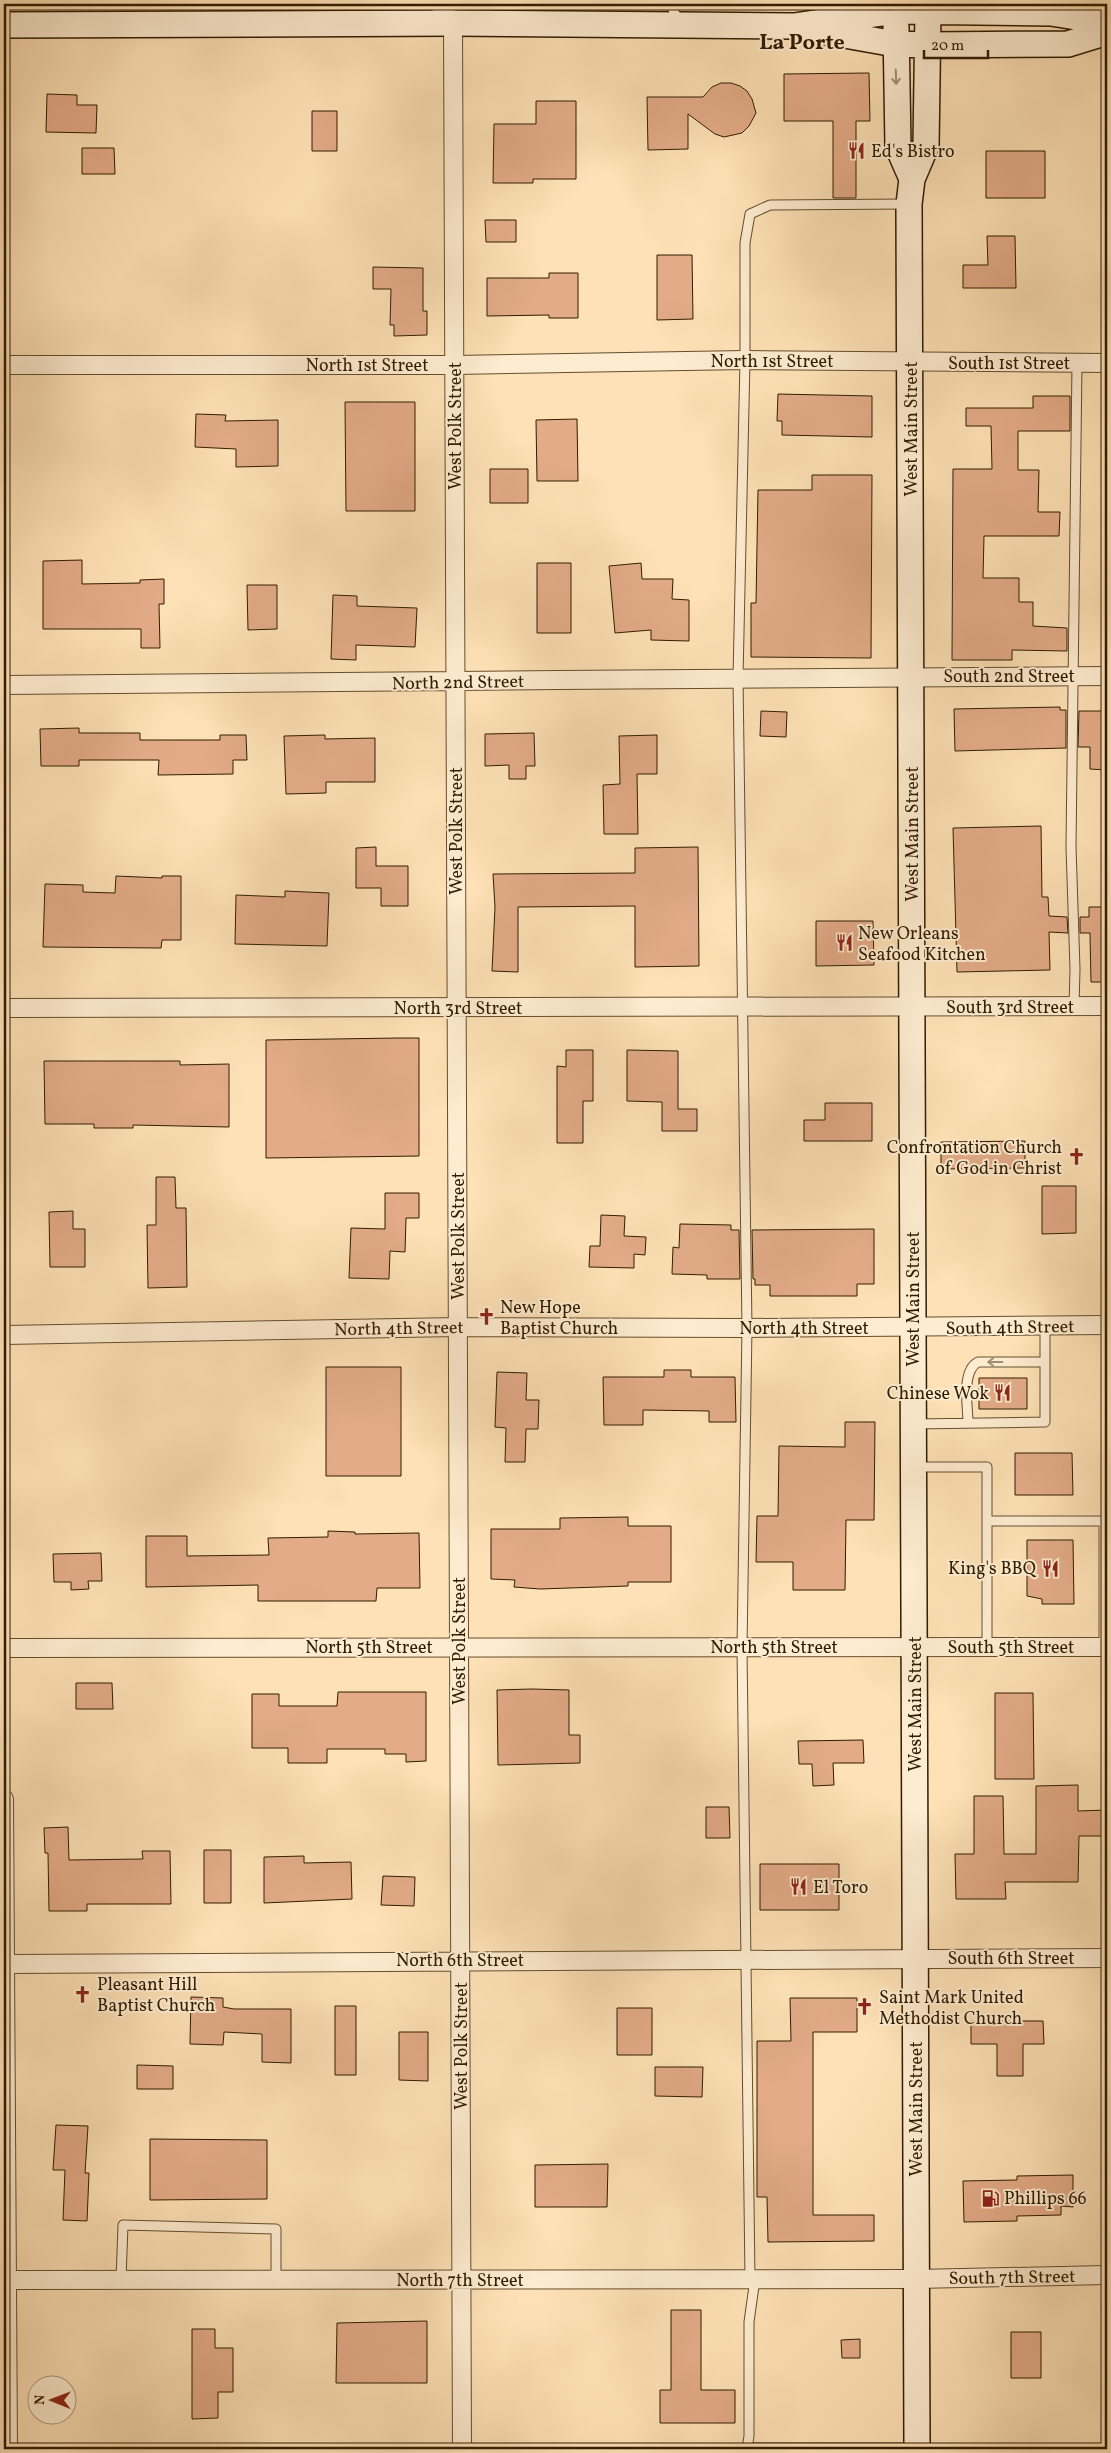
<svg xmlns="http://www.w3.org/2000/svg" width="1111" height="2453" viewBox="0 0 1111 2453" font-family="Vollkorn,serif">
	<rect width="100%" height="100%" fill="#fee1b6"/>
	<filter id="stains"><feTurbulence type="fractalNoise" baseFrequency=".004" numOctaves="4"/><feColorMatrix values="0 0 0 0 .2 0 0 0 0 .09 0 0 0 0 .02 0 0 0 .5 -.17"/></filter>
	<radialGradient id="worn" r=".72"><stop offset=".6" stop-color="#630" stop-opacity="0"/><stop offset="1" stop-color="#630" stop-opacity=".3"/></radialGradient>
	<!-- building -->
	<path fill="#e3ab88" stroke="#301d01" d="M869 73 870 121H856V198H833V121H784V74Z
		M721 83H731L740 86 747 91 752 99 756 113 749 126 742 133 724 137 715 134 688 114V149L648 150 647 97H703L712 87Z
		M47 94 77 95V105H97L96 133 46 132Z
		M536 101H576V179H533V183H493L494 124H536Z
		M312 111H337V151H312Z
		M82 148H114L115 174H82Z
		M986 151H1045V198H986Z
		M485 220H516V242H486Z
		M987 236H1015L1016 288H963V265H988Z
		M657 255H692L693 319 657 320Z
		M373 267 423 268V311H427V335L394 336V325H390L391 289H373Z
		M549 273H578V318H549V315L487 316V278H549Z
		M778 394 872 396V437L782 435V421H777Z
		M1033 396H1070V431H1018V470H1039L1038 512H1060L1059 536H984L983 578H1019V602H1033V626L1067 628V651L1012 650V660H952L953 469H992L991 426H966V408H1033Z
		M345 402H415V511H346Z
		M196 414 226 415 225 421 278 420V466L236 467V449L195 447Z
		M577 419 578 481H537L536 420Z
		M490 469H528V503H490Z
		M812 475H872L871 658 751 657V603H756L758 490H812Z
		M82 560V584L140 583V580L164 579V604H159L160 648H141V629H43V561Z
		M537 563H571V633H537Z
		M641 563 642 579H673L672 599 689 600V641L651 640V630L615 633 609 566Z
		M247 585H277V629L248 630Z
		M333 595 357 596V606L417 608 415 647 356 645V660L331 659Z
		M1060 707V710H1066V748L955 751 954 709Z
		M761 711 787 712 786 737 760 736Z
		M1079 711H1107V770L1090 769V747H1078Z
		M79 728V733H140V740H220V735H246L247 760H233V774L158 775 159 760H79V766H41L40 729Z
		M534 733 535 766H526V779H509V765L485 766V734Z
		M325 735V739L375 738V782H326V793L286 794 284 736Z
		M657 735V774H637L638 834H604L603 785 620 784 619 736Z
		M1041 826 1042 897H1048L1049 916 1067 917 1068 933 1049 932 1050 970 957 972 953 828Z
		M376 847V866H408V906H381V888H356V848Z
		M698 847 699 966 635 967V906L518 907V972L492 971 495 907 493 874 635 873V848Z
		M116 876 162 878V876H181V940H162L161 948 43 947 45 884 83 885V892L115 893Z
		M285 891 329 893 327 946 235 944 236 895 285 897Z
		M1089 907H1107V982H1091L1090 933H1080V917H1089Z
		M816 921H873L874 965 816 966Z
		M398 1038H419V1156L266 1158V1040Z
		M566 1050H593V1101H583V1143H557V1066L566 1067Z
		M627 1050 678 1051V1109H697V1131H662V1102L627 1101Z
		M44 1061H180V1065L229 1064V1127L133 1125V1128H94V1124H45Z
		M825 1103H872V1141H804V1120H825Z
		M1025 1141V1168L941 1169V1142Z
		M156 1177H175L176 1208H186L187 1287 148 1288 147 1225H156Z
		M1042 1186H1076V1233L1042 1234Z
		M385 1193H419V1218H406L405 1252 390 1251 389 1279 349 1278 351 1228 385 1229Z
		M73 1211V1229H85V1267H50L49 1212Z
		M601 1215 625 1216 624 1236 646 1237 645 1255 634 1254V1268L589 1267 590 1246H600Z
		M680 1224 731 1225V1230H739L740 1279H707V1275L672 1274 673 1247 679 1248Z
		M874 1229V1284H857V1296H770V1285H755V1279H753L752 1230Z
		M326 1367H401V1476H326Z
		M664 1370H691V1377H735L736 1422H709V1411L643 1410V1425H604L603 1377H664Z
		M497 1372 527 1373 526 1400H539L538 1429H526L525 1462H505L506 1428 495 1427Z
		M979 1378H1027V1409H979Z
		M845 1422H875L874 1520H846L845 1590H793V1562H756L757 1516H778L779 1446 845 1447Z
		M1015 1453H1072L1073 1495H1015Z
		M628 1517V1526H671V1582H628V1586L540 1589 514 1587 515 1580 491 1579V1529H560V1518Z
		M328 1531 355 1532V1534L419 1533 420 1588H377L376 1601H258V1585L146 1587V1536H187V1556L269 1555 268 1538 328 1537Z
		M1027 1540H1073L1074 1604H1042V1599L1027 1596Z
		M101 1553 102 1581H88L89 1589 71 1590V1582H54L53 1554Z
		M76 1683H112L113 1709H76Z
		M532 1689 569 1690V1735H580V1763L498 1765 497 1690Z
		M338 1692H426V1761L406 1762V1754H385V1749H327V1763H288V1748H252V1694H279V1706H337Z
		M995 1693H1033L1034 1779H995Z
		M863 1740 864 1763H833L834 1785 813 1786 812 1764H799L798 1741Z
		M1078 1785V1811L1107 1810V1836H1079L1078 1882H1005L1006 1899H956L955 1854H974V1796H1003L1004 1854H1036V1786Z
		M706 1807H729L730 1838H706Z
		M68 1827 69 1860 143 1859 142 1851H170L171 1904H87V1911H49L48 1853H45L44 1828Z
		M204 1850H231V1903H204Z
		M304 1856V1863L351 1862 352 1899 264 1903V1857Z
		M760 1864H839V1910H760Z
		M383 1876 415 1877 414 1906 381 1905Z
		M191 1997 223 1998V2007L234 2009H291V2063L262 2062V2034L224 2032 223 2045 190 2044Z
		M790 1998H857V2032H813V2215H874V2241L768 2242 767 2197H757V2041H791Z
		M335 2006H356V2075H335Z
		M617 2008H652V2055H617Z
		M971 2021H1043L1044 2044H1023V2076H997V2044H971Z
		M399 2032H428V2081L399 2080Z
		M137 2065 173 2066V2089H137Z
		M655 2067H703L702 2097 655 2096Z
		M56 2125 88 2126 85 2173H89L87 2221 63 2220 65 2170H53Z
		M150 2139 267 2140V2199L150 2200Z
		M608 2164 607 2207H535V2165Z
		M1073 2175V2207L1061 2206V2215L1017 2216V2221L964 2222 963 2181 1017 2180V2176Z
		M671 2310H701V2390H735V2423H660V2390H671Z
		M427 2321V2383H336L337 2323Z
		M192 2329H215V2348H233V2392H218V2418L192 2419Z
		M1011 2332H1041V2378H1011Z
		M860 2339V2358H842L841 2340Z"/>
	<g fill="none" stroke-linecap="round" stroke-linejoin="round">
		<defs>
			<path id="lane" d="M670 4 680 23
				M1074 1007 1075 969 1071 847 1077 363
				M968 1423C968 1406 961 1371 978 1362H1044
				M914 1424 1045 1422V1327
				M914 1467H987V1521H1104V1647
				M987 1648V1521
				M750 2279 742 1648 747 1328 738 678 745 360V243L750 214 770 205 907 204
				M121 2280 123 2225 276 2229V2280
				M748 2448H915
				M747 2449 749 2436V2322L755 2279"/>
			<path id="street" d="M439 4 453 23 462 2449
				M4 365H455L745 360 1107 363
				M4 685C372 683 739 677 1107 676
				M4 1008 1107 1006
				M4 1335 458 1327 747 1328 1107 1325
				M4 1648 1107 1647
				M4 1799 8 2449
				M4 1964 1107 1958
				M4 2280 916 2279 1107 2275"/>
			<path id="secondary" d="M4 25 453 23 794 26 896 11 1051 13 1107 22
				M896 27 898 147 912 179
				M811 29 895 44 928 45 1068 44 1107 32
				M917 2449 909 204 912 179 926 146 928 11 925 4"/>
		</defs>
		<!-- lane casing -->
		<use href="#lane" stroke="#644e2e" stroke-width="11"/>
		<!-- street casing -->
		<use href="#street" stroke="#644e2e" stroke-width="20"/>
		<!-- secondary casing -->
		<use href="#secondary" stroke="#301d01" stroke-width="28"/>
		<!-- lane -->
		<use href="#lane" stroke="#feecd0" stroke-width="9"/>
		<!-- street -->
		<use href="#street" stroke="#feecd0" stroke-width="18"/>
		<!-- secondary -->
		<use href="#secondary" stroke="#feecd0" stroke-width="25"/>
	</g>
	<!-- one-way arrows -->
	<defs><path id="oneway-shaft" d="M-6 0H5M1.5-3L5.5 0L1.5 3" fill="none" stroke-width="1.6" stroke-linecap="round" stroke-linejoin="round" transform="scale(1.25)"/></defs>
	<g stroke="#a18f73">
		<use href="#oneway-shaft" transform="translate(896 77) rotate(88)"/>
		<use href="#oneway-shaft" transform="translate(995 1362) rotate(180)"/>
	</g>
	<!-- icons -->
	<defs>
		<symbol id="restaurant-bare" viewBox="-9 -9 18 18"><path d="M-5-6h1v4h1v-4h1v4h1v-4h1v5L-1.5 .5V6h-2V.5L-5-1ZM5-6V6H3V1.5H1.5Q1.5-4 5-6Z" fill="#8f2418" stroke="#feecd0" stroke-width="2.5" paint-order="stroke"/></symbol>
		<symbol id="church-bare" viewBox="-9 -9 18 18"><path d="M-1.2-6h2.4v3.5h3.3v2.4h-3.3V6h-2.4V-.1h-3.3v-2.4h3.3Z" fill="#8f2418" stroke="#feecd0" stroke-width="2.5" paint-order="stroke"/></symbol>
		<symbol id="fuel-bare" viewBox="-9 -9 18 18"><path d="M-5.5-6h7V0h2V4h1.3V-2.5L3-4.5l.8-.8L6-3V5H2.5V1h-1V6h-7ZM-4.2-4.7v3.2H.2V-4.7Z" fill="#8f2418" stroke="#feecd0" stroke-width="2.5" paint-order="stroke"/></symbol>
	</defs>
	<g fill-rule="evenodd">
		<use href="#restaurant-bare" x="844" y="138" width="25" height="25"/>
		<use href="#restaurant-bare" x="832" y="930" width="25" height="25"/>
		<use href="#church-bare" x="1064" y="1144" width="25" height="25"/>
		<use href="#church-bare" x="474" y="1304" width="25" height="25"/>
		<use href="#restaurant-bare" x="990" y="1380" width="25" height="25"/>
		<use href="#restaurant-bare" x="1038" y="1556" width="25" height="25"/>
		<use href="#restaurant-bare" x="786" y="1874" width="25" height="25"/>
		<use href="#church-bare" x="70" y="1982" width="25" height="25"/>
		<use href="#church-bare" x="852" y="1994" width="25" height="25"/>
		<use href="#fuel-bare" x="978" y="2186" width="25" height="25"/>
	</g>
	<g text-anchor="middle" stroke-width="4" stroke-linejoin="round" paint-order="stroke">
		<!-- poi labels -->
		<g font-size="18" fill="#301d01" stroke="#feecd0" text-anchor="start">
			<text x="871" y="157">Ed's Bistro</text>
			<text x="858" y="939">New Orleans<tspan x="858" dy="21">Seafood Kitchen</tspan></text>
			<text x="1062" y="1153" text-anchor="end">Confrontation Church<tspan x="1062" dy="21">of God in Christ</tspan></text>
			<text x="500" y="1313">New Hope<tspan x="500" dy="21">Baptist Church</tspan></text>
			<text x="989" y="1399" text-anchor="end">Chinese Wok</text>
			<text x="1036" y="1574" text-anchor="end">King's BBQ</text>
			<text x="813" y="1893">El Toro</text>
			<text x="97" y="1990">Pleasant Hill<tspan x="97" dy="21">Baptist Church</tspan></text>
			<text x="879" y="2003">Saint Mark United<tspan x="879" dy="21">Methodist Church</tspan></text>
			<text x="1004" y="2204">Phillips 66</text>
		</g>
		<!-- street labels -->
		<g font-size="18" fill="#301d01" stroke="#feecd0">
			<text x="772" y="367">North 1st Street</text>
			<text x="1009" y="369">South 1st Street</text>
			<text x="367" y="371">North 1st Street</text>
			<text transform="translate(455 426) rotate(-90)" y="6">West Polk Street</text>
			<text transform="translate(911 429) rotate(-90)" y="6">West Main Street</text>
			<text x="1009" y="682">South 2nd Street</text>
			<text transform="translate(458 682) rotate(-1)" y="6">North 2nd Street</text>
			<text transform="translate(456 831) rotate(-90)" y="6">West Polk Street</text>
			<text transform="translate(912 834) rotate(-90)" y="6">West Main Street</text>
			<text x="1010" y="1013">South 3rd Street</text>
			<text x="458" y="1014">North 3rd Street</text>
			<text transform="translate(458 1236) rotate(-90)" y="6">West Polk Street</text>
			<text transform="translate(913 1299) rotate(-90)" y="6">West Main Street</text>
			<text transform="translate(1010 1327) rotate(-1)" y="6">South 4th Street</text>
			<text transform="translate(399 1328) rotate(-1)" y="6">North 4th Street</text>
			<text x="804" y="1334">North 4th Street</text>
			<text transform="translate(459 1641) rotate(-90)" y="6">West Polk Street</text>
			<text x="369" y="1653">North 5th Street</text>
			<text x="774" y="1653">North 5th Street</text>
			<text x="1011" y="1653">South 5th Street</text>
			<text transform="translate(915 1704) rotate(-90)" y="6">West Main Street</text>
			<text x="1011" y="1964">South 6th Street</text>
			<text x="460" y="1966">North 6th Street</text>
			<text transform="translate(461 2046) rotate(-90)" y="6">West Polk Street</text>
			<text transform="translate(916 2109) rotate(-90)" y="6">West Main Street</text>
			<text transform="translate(1012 2277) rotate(-1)" y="6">South 7th Street</text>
			<text x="460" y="2286">North 7th Street</text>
		</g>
		<!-- district labels -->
		<g font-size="22" font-weight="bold" fill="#301d01" stroke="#feecd0">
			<text x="802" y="49">La Porte</text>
		</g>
	</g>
	<!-- margin -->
	<rect width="1111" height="2453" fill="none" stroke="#fee1b6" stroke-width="20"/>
	<rect x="5" y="5" width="1101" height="2443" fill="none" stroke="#301d01" stroke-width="2.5"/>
	<rect x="10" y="10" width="1091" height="2433" fill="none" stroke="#301d01"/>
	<!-- north arrow -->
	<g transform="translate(52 2400) rotate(271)"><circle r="24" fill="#feecd0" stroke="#ac997d"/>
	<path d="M0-4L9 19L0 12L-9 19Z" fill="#8f2418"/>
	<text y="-8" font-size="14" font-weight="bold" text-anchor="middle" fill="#301d01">N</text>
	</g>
	<!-- scale -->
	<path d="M924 50v8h64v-8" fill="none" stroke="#301d01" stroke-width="2.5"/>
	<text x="931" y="50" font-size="15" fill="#301d01" stroke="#feecd0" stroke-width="4" paint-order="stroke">20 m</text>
	<rect width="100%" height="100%" filter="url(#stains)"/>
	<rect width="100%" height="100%" fill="url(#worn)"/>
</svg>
